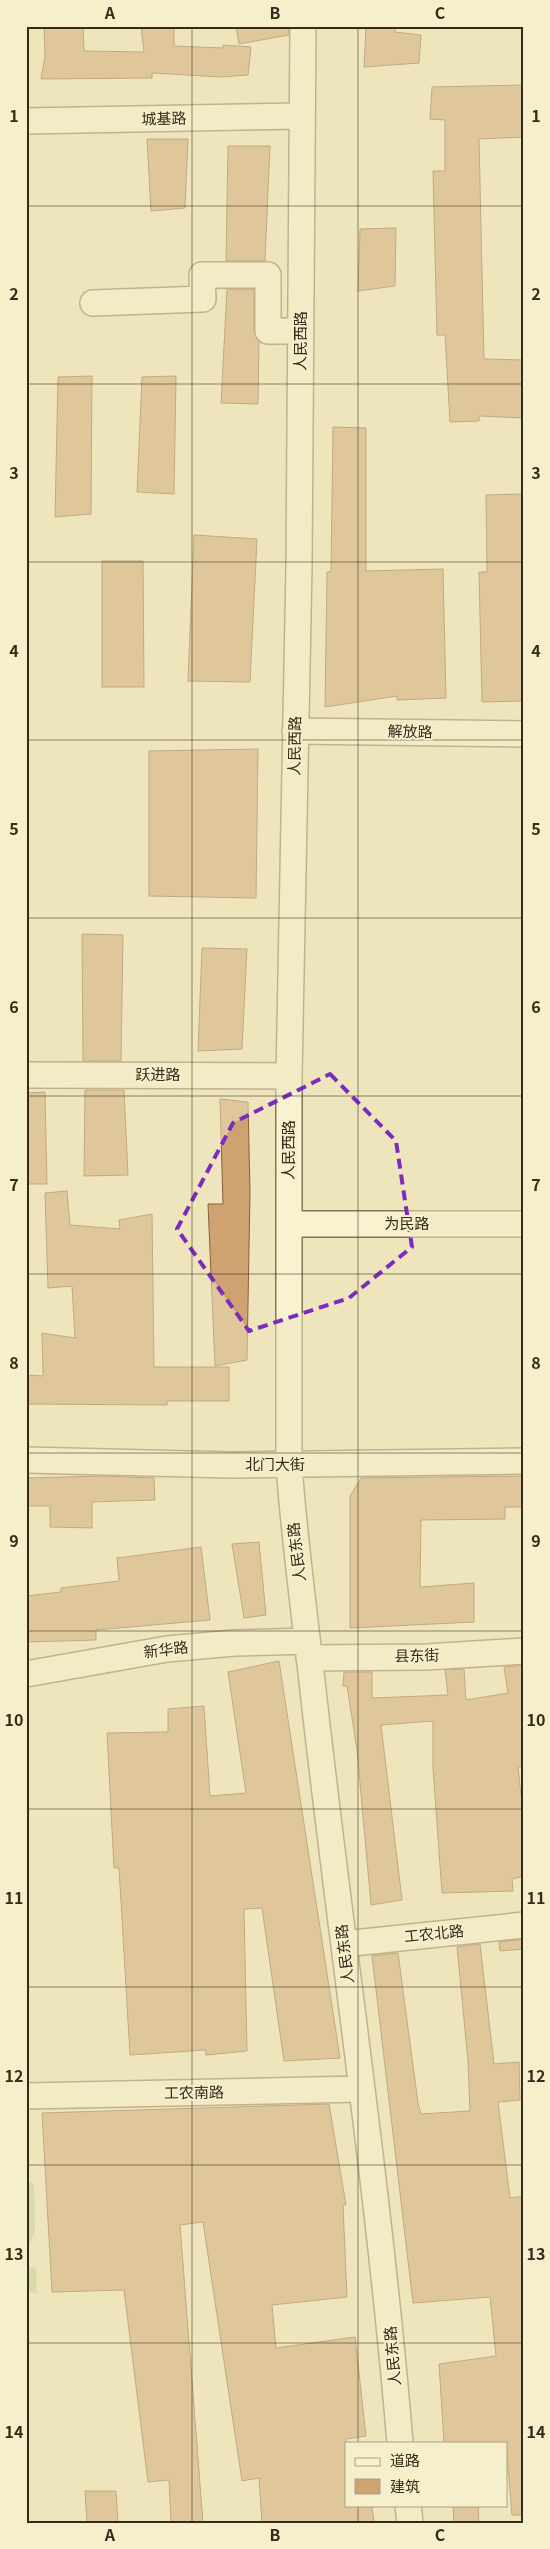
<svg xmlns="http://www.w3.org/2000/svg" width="550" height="2549" viewBox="0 0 550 2549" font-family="Georgia,'Noto Sans SC',serif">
	<rect width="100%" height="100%" fill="#efe5bd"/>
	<!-- green -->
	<path fill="#becc91" d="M26 2180 34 2184 35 2232 26 2251Z
		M26 2266 36 2268 37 2293 26 2292Z"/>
	<!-- building -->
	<path fill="#cea371" stroke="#86613b" d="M44 26H83L84 51 144 52 141 26H174V46L223 48V45L251 47 248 75 221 77 152 73V78L41 79 45 56Z
		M236 26H289V35L239 44Z
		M366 26H395V32L421 35 419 63 364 67Z
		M524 85V137L479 139 484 359 524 360V418L479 416V421L450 422 445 335H437L433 171H445V120L430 119 432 87Z
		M147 139H188L185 208 151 211Z
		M228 146H270L265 261H226Z
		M396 228 395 286 358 291 360 229Z
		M227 289H254V331L259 342 258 404 221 403Z
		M92 376 91 514 55 517 58 377Z
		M176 376 174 494 137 492 142 377Z
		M333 427 366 428V571L443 569 446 698 397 700V696L325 707 327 572H331Z
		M522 494 524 701 482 702 479 572H487L486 495Z
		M194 535 257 539 250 682 188 681Z
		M102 561H143L144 687H102Z
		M258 749 256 898 149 896V751Z
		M82 934 123 935 121 1061H83Z
		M202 948 247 949 242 1049 198 1051Z
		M85 1090H124L128 1175 84 1176Z
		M45 1092 47 1184H26V1093Z
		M220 1099 248 1102 250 1192 247 1360 215 1366 208 1204H223Z
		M67 1191 70 1225 120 1229 119 1220 152 1214 154 1367H229V1401H167V1405L26 1404V1375L43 1376 42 1333 75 1338 72 1286 48 1288 45 1193Z
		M100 1476 154 1478 155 1500 92 1502V1528L50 1527V1506H26V1478Z
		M524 1476V1507H505V1519L421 1520 420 1587 474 1583V1622L350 1628V1496L361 1478Z
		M259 1542 266 1615 244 1618 232 1544Z
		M201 1547 210 1620 96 1630V1640L26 1642V1596L61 1592V1588L119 1581 117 1558Z
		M279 1661 340 2058 284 2061 262 1908 244 1909 247 2051 206 2055V2050L130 2055 119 1868H114L107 1733 168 1732V1709L204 1706 210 1796 246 1793 228 1672Z
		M524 1665V1767H518L524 1822V1876L512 1879 513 1891 442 1893 433 1768V1721L381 1725 402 1900 371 1905 357 1750 347 1686H343L344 1672H372V1698L448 1695 445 1670 464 1669 466 1700 508 1693 504 1667Z
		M524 1939V1949L500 1951 499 1942Z
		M480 1944 494 2064 519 2062 520 2100 498 2102 510 2198 524 2196V2515H512L506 2443H444L439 2364 496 2356 490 2297 413 2303 372 1956 398 1953 418 2103 421 2114 470 2111 468 2061 457 1947Z
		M329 2104 346 2205H343L347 2297 272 2305 276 2348 355 2337 366 2436 346 2439V2505H372L374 2523H262L259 2478 242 2481 203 2222 180 2225 203 2523H171L169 2480 148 2482 124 2290 52 2292 42 2113Z
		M85 2491H116L118 2523H87Z
		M453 2505H478L479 2523H454Z"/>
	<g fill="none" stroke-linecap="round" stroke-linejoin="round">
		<defs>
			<path id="minor" d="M303 26 299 565 289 1076V1465C294 1537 304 1609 312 1681 340 1935 379 2188 400 2443
				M26 121 302 116
				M93 303 203 299 202 275H268V331H301
				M295 731 524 734
				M26 1075 289 1076
				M289 1224H524
				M26 1460 231 1465 524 1461
				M309 1658 426 1657 524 1651
				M26 1674 167 1649 234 1643 307 1641
				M344 1944 524 1925
				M26 2096 361 2089
				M408 2505 410 2523"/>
		</defs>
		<!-- minor casing -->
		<use href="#minor" stroke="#867556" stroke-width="28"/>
		<!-- minor -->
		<use href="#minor" stroke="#f9f2d0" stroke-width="25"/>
	</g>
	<!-- marked area -->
	<path d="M0 0H550V2549H0ZM330 1074 396 1141 412 1247 349 1298 249 1331 177 1229 233 1123Z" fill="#efe5bd" fill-opacity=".55" fill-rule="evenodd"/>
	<path fill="none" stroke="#7b2cbf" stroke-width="4" stroke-dasharray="10 6" stroke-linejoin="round" d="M330 1074 396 1141 412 1247 349 1298 249 1331 177 1229 233 1123Z"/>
	<!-- grid -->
	<path fill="none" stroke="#352b1b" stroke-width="1" stroke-opacity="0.55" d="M192 26V2523M358 26V2443M26 206H524M26 384H524M26 562H524M26 740H524M26 918H524M26 1096H524M26 1274H524M26 1453H524M26 1631H524M26 1809H524M26 1987H524M26 2165H524M26 2343H524M358 2505V2523"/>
	<g text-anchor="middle" stroke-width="4" stroke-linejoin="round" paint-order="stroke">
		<!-- street labels -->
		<g font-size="15" fill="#352b1b" stroke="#f6efcc">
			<text transform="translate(164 119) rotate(-1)" y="5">城基路</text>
			<text transform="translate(301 341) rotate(-90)" y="5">人民西路</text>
			<text transform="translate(410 732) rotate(1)" y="5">解放路</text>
			<text transform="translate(295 746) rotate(-89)" y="5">人民西路</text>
			<text x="158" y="1080">跃进路</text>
			<text transform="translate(289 1150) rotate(-90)" y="5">人民西路</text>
			<text x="407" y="1229">为民路</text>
			<text x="275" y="1470">北门大街</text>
			<text transform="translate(297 1552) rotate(-97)" y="5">人民东路</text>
			<text transform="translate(166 1650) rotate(-7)" y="5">新华路</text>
			<text transform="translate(417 1656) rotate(-1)" y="5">县东街</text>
			<text transform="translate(434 1934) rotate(-6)" y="5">工农北路</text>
			<text transform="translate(345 1954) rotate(-97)" y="5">人民东路</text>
			<text transform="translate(194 2093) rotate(-1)" y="5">工农南路</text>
			<text transform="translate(393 2356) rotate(-95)" y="5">人民东路</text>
		</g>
	</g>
	<!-- border -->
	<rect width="550" height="2549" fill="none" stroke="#f6efcc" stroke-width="55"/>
	<!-- legend -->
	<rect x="345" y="2442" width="162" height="65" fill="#f6efcc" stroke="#a9a185"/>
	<rect x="355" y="2458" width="25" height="8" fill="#f9f2d0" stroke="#a9a185"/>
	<text x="390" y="2466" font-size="15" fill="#352b1b">道路</text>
	<rect x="355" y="2479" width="25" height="15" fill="#cea371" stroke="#a9a185"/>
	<text x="390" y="2492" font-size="15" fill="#352b1b">建筑</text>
	<rect x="28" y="28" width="494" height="2494" fill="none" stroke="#352b1b" stroke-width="2"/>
	<g font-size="16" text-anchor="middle" font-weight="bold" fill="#352b1b">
		<text x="110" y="19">A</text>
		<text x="275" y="19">B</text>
		<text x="440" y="19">C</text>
		<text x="14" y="122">1</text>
		<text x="536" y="122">1</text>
		<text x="14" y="300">2</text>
		<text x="536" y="300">2</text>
		<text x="14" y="479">3</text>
		<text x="536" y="479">3</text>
		<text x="14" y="657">4</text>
		<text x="536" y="657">4</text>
		<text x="14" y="835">5</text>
		<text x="536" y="835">5</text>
		<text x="14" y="1013">6</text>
		<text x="536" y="1013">6</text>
		<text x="14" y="1191">7</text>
		<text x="536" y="1191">7</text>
		<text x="14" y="1369">8</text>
		<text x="536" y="1369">8</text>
		<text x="14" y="1547">9</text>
		<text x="536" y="1547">9</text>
		<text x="14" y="1726">10</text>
		<text x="536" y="1726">10</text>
		<text x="14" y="1904">11</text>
		<text x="536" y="1904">11</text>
		<text x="14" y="2082">12</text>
		<text x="536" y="2082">12</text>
		<text x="14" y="2260">13</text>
		<text x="536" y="2260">13</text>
		<text x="14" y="2438">14</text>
		<text x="536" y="2438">14</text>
		<text x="110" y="2541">A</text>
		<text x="275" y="2541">B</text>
		<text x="440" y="2541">C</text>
	</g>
</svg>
